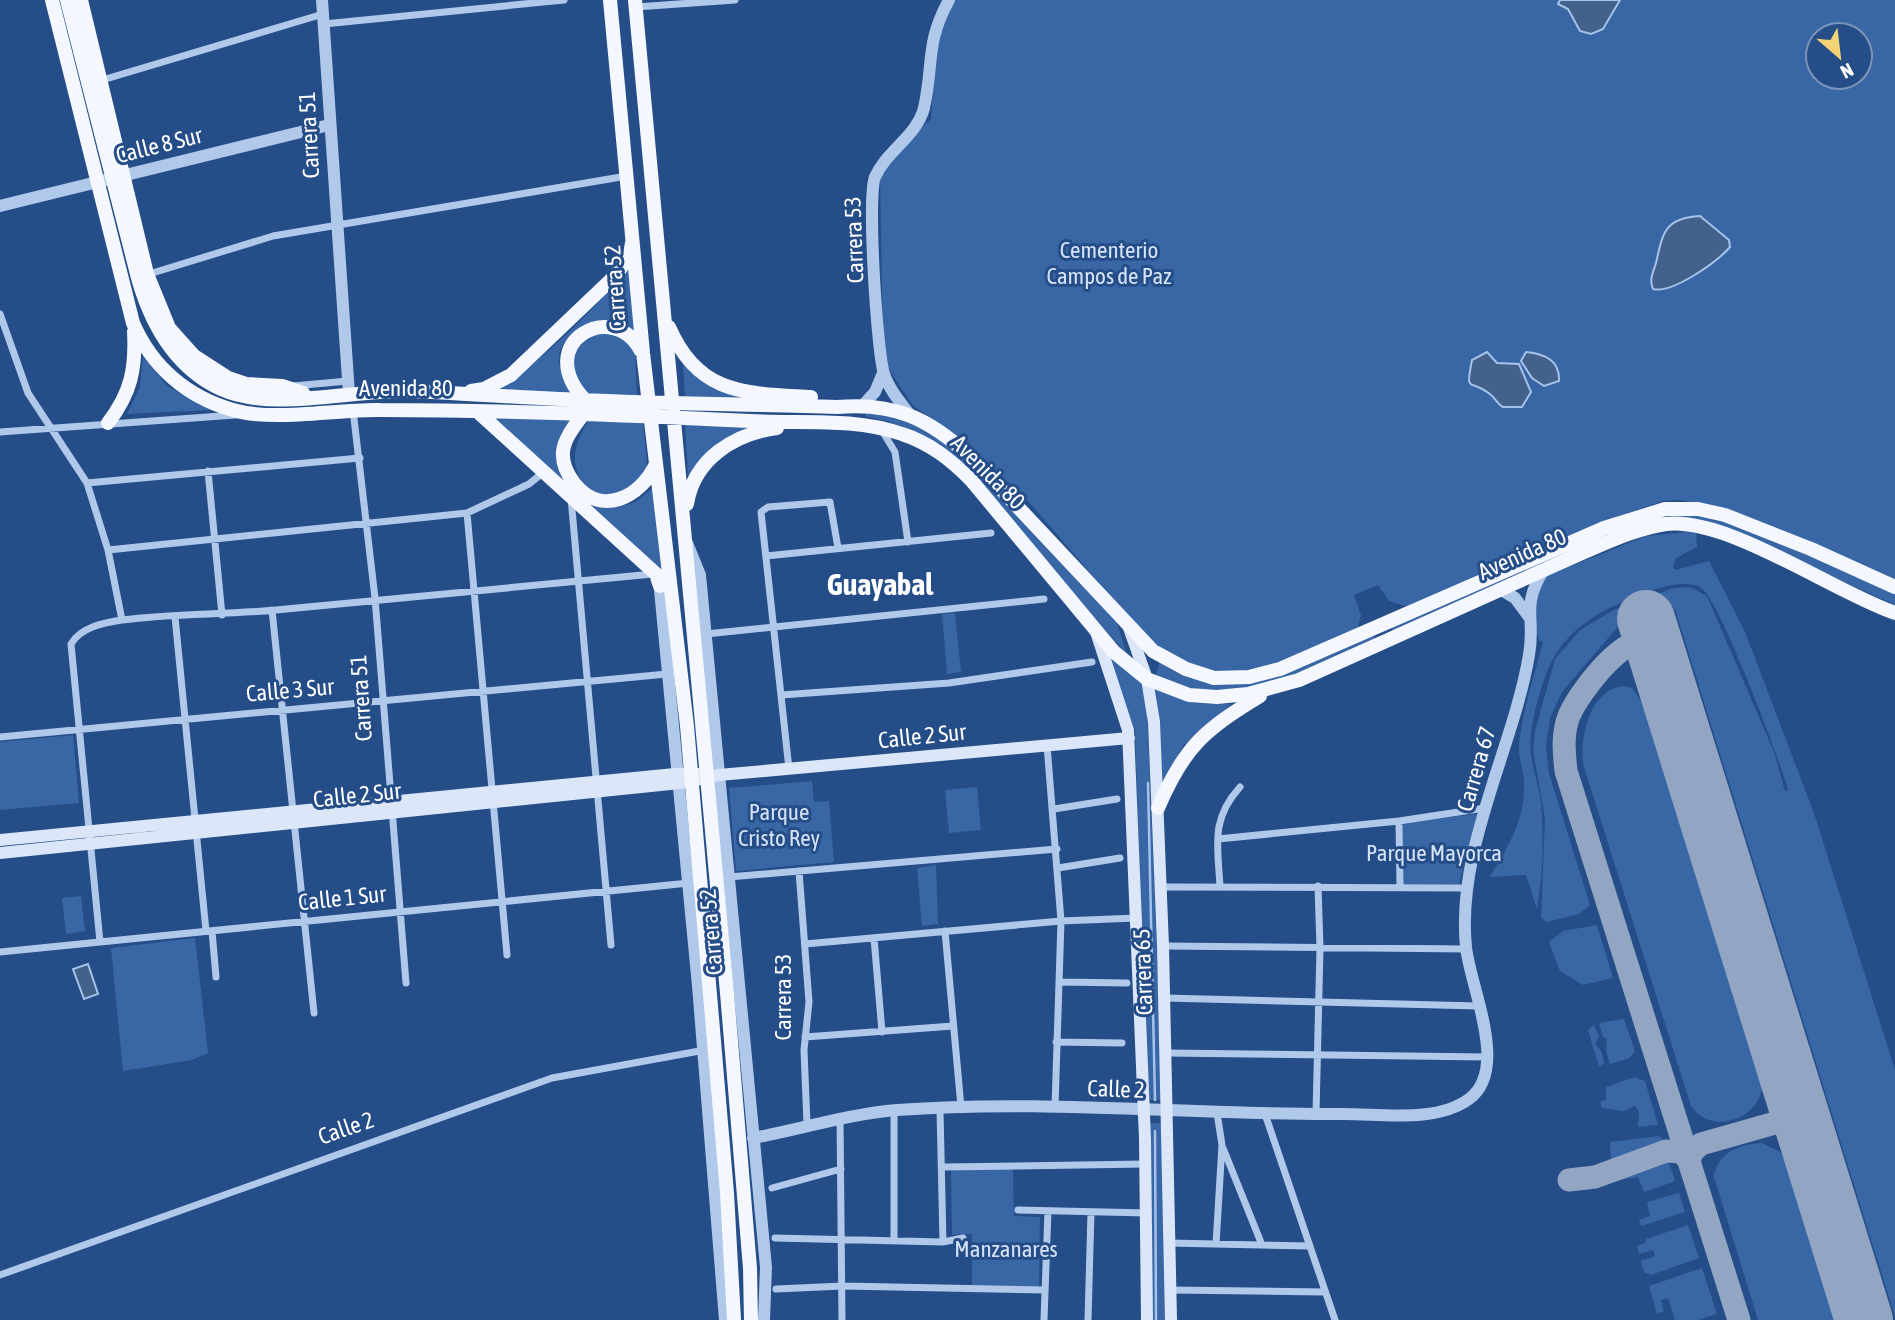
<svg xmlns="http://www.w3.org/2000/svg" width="1895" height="1320" viewBox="0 0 1895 1320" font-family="'Asap Condensed',sans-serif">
	<rect width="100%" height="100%" fill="#254d88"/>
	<!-- green -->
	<path fill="#3966a5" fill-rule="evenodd" d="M950 0H1895V581L1728 510 1680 500 1663 501 1597 523 1408 607 1389 601 1378 585 1354 595 1361 615 1358 628 1280 665 1232 673 1204 670 1169 655 1144 635 1028 501 964 440 913 406 886 365 883 347 880 176 905 144 931 119 936 45ZM1818 35H1860V77H1818Z
		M634 260 637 334C627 328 619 321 608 320 589 318 560 337 559 357 558 370 567 382 572 393L494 392C544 360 598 307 634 260Z
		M604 332 617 333 635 346 637 396 584 395C560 368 573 343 604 332Z
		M143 356 167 386 213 410 127 414 140 387Z
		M683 363 715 389 743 398 685 399Z
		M868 409 904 416 947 441 1117 623 1127 655 975 478 933 441 890 422 865 416Z
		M493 416 573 417 560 436 559 450 591 503 602 508 619 507 635 502 653 488 664 569H658Z
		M590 418 643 420 648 475 612 497 590 492C567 466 573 445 590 418Z
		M685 423 764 425 698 464 688 478Z
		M1667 513 1724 518 1895 594V605L1721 526 1668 520 1393 633 1390 626 1582 540Z
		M1696 531 1697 547 1676 558 1673 566 1675 570 1709 561 1745 632 1814 813 1895 1070V1317L1675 609 1641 614 1621 623 1562 692 1550 718 1546 746 1549 773 1590 905 1579 914 1547 922 1541 918 1545 818 1533 750 1535 731 1555 659 1580 630 1614 610 1673 588 1690 587 1707 596 1774 752 1785 791 1788 790C1781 763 1718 595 1700 587 1676 577 1640 595 1618 604 1584 619 1557 642 1545 677 1537 700 1528 731 1531 755 1533 771 1539 786 1541 802 1544 837 1543 874 1537 909L1526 875 1490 877C1508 846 1526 819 1524 781 1523 768 1518 757 1519 744 1523 709 1534 676 1543 643L1538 638 1534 599 1544 577 1646 536Z
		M955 613 961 672 947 674 942 614Z
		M1372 633 1376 641C1315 668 1270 695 1201 689 1186 688 1165 684 1156 674L1160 660 1230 684Z
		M1107 656 1140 679 1147 707 1163 1100H1147L1135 730Z
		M1625 686 1632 688 1642 702 1762 1088C1757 1121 1710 1135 1691 1106L1583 764C1580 736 1590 688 1625 686Z
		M1156 690 1193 703 1232 704 1183 746 1161 789Z
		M73 735 79 803 0 810V742Z
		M812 781 814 802 829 801 834 862 736 871 729 788Z
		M977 787 981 830 949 833 945 790Z
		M1477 814 1459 884H1403V823Z
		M936 865 938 924 922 926 917 868Z
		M81 896 85 931 66 934 62 898Z
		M1597 925 1613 978 1583 985 1560 971 1549 942 1563 931Z
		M195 938 208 1053 192 1060 123 1071 111 948Z
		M1624 1019 1635 1051 1630 1058 1610 1064 1606 1051 1607 1040 1602 1035 1599 1023Z
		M1594 1025 1599 1037 1595 1044 1601 1051 1604 1063 1599 1067 1588 1030Z
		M1635 1077 1645 1081 1658 1125 1638 1127 1639 1112 1635 1106 1623 1111 1602 1108 1600 1102 1606 1099V1087Z
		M1148 1123H1163L1167 1320H1151Z
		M1659 1136 1664 1141 1660 1147 1615 1165 1611 1163 1610 1142Z
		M1762 1143 1780 1152 1790 1168 1837 1320H1758L1714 1177C1717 1152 1741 1144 1762 1143Z
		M1666 1156 1675 1179 1673 1182 1644 1192 1638 1177 1616 1181V1176Z
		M1013 1169 1014 1216 1040 1217 1039 1287H972V1234L952 1235 951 1170Z
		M1679 1193 1685 1212 1641 1226 1639 1220 1650 1216 1647 1202Z
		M1688 1225 1699 1258 1651 1275 1644 1272 1641 1261 1655 1256 1653 1250 1639 1254 1637 1246 1645 1243 1646 1239Z
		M1702 1268 1717 1314 1698 1320H1675L1668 1298 1661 1300 1664 1311 1657 1314 1649 1286Z"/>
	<!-- water -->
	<path fill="#44618b" stroke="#a5c3ea" stroke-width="2" d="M1560 0H1620L1603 29 1591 34 1580 31 1568 9 1558 4Z
		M1700 216 1729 240 1730 247C1717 262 1672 294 1653 289 1649 279 1653 273 1656 263 1663 233 1664 218 1700 216Z
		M1487 352 1497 363 1519 364 1531 392 1522 407H1503C1497 404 1496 399 1491 395 1470 377 1465 396 1472 360Z
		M1526 352C1546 354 1560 361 1559 381L1544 386 1532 378 1521 361Z
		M88 964 98 994 84 999 73 969Z"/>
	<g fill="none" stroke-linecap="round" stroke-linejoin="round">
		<!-- stream -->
		<path stroke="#a5c3ea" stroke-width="2.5" d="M1148 783 1155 1100
			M1155 1131 1156 1320"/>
		<!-- taxiway -->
		<path stroke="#92a6c4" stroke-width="23" d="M1656 651 1644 641C1619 640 1578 694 1569 716 1562 734 1564 752 1566 771L1739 1320
			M1689 1161 1692 1152 1701 1144 1782 1121 1795 1120 1805 1129
			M1569 1180 1595 1177 1666 1151 1682 1152 1689 1161"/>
		<!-- runway -->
		<path stroke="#92a6c4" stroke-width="58" d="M1646 619 1864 1320"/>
		<!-- minor -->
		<path stroke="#b0c8e9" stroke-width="7" d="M636 7 735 0
			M324 24 564 0
			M99 81 323 14
			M146 275 273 236 627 176
			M0 314 28 393 87 483 108 550 122 620
			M293 386 348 381
			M353 410 375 598 406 983
			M881 429 895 452 908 542
			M0 432 235 415
			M208 471 222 615
			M87 483 360 458
			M571 498 611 945
			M467 513 507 955
			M108 550 467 513 529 484 545 471
			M766 556 991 533
			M272 610 314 1013
			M175 617 206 931
			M706 634 1044 599
			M781 695 949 683 1092 662
			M0 737 667 674
			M1047 745 1061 921 1055 1107
			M789 769 761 512 768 507 830 502 838 548
			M1054 809 1117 799
			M1399 821 1400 886
			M1218 839 1399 821 1485 808
			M1058 868 1120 858
			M799 871 809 1002 804 1050 807 1124
			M729 877 1057 849
			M1162 887 1468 888
			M1220 887C1218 846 1210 820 1240 787
			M212 931 216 977
			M945 931 961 1107
			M874 938 882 1032
			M100 942 71 644C81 627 103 623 122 620 173 613 225 615 276 610 402 597 528 585 653 574
			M805 944 1061 921 1137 918
			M1163 946 1466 949
			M0 952 689 883
			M1059 982 1127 983
			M1165 998 1478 1006
			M805 1037 953 1026
			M1056 1042 1122 1043
			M1166 1053 1487 1057
			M894 1110V1241
			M940 1110 943 1242
			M1265 1114 1335 1320
			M1316 1114 1320 948 1318 886
			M840 1118 842 1320
			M1223 1148 1262 1245
			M944 1167 1145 1164
			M772 1188 841 1169
			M1018 1210 1147 1213
			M775 1238 943 1242 963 1238
			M1169 1243 1310 1246
			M1216 1244 1222 1145 1217 1113
			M0 1275 552 1078 705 1050
			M776 1289 843 1286 1045 1290
			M1171 1290 1325 1292
			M1044 1320 1048 1211
			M1088 1320 1091 1212"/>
		<!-- tertiary -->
		<path stroke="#b0c8e9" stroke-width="12" d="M322 0 349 394
			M0 206 329 125
			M864 404 875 392 883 373
			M910 415C900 402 889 389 884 374 877 352 867 197 875 177 886 151 917 136 924 108 934 63 925 44 949 0
			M687 543 700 575 766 1267 764 1320
			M664 578 660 590 698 986 725 1320
			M1500 589 1515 598 1529 617
			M753 1138C802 1129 848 1114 897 1110 1043 1099 1192 1115 1338 1114 1378 1113 1435 1124 1469 1099 1510 1069 1470 987 1466 947 1456 849 1513 749 1529 655 1536 616 1520 608 1544 569"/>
		<!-- secondary -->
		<path stroke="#dbe7f8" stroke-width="12" d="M1129 628 1147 679 1154 722 1163 946 1171 1320
			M1096 632 1128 730 1145 1139 1147 1320
			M0 840 675 774H700
			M0 853 680 783 719 775 1129 738"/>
		<!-- primary -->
		<path stroke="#f4f7fe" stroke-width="14" d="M52 0 133 323C152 367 187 397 233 410 275 422 335 409 380 410 504 410 627 415 750 421 800 424 853 417 902 434 930 443 951 460 971 480L1114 652 1147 679 1189 695 1217 697 1248 694 1299 680 1584 552C1610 541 1638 528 1666 524 1728 517 1832 591 1895 613
			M67 0 138 278C151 324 176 368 221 389 271 412 351 390 406 391 464 393 523 398 581 400 666 404 751 404 837 407 894 402 928 418 970 456L1153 651 1186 669 1214 678 1249 677 1280 669 1604 528 1665 509H1698L1725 515 1811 549 1895 587
			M81 0 147 274 169 328 194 356 228 378 246 384 282 386 303 393
			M610 0 643 353 687 726 727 1193 734 1320
			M635 0 727 993 750 1268 751 1320
			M669 327C699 396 746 393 811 397
			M471 391 484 389 511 375 616 275 630 254 632 243
			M585 400C531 342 614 298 641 351
			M478 412 656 574 660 586
			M584 413C576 424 564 438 563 452 562 463 568 475 574 483 601 518 641 497 656 464
			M108 423C131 393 136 369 134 331
			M687 504C694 459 734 434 777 428
			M1158 808C1184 747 1204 730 1260 696"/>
	</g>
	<g text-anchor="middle" stroke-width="6" stroke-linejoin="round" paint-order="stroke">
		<!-- street labels -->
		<g font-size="23" fill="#fff" stroke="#254d88">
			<text transform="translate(309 135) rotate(-93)" y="8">Carrera 51</text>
			<text transform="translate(159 145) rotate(-14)" y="8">Calle 8 Sur</text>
			<text transform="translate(854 240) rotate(-92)" y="8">Carrera 53</text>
			<text transform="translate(615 288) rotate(-94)" y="8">Carrera 52</text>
			<text x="406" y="396">Avenida 80</text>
			<text transform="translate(988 472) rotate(45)" y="8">Avenida 80</text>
			<text transform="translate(1522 554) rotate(-24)" y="8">Avenida 80</text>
			<text transform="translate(290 690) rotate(-5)" y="8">Calle 3 Sur</text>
			<text transform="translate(361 698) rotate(-94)" y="8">Carrera 51</text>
			<text transform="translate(922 736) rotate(-6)" y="8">Calle 2 Sur</text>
			<text transform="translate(1476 769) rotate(-74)" y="8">Carrera 67</text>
			<text transform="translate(357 795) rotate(-6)" y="8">Calle 2 Sur</text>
			<text transform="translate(342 898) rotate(-6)" y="8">Calle 1 Sur</text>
			<text transform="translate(711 932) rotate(-95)" y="8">Carrera 52</text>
			<text transform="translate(1143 972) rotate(-92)" y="8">Carrera 65</text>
			<text transform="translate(783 997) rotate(-90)" y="8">Carrera 53</text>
			<text transform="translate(1116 1089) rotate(2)" y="8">Calle 2</text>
			<text transform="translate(346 1128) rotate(-19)" y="8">Calle 2</text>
		</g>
		<!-- park labels -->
		<g font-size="23" fill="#d5e3f7" stroke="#254d88">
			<text x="1109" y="258">Cementerio<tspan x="1109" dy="26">Campos de Paz</tspan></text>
			<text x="779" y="820">Parque<tspan x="779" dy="26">Cristo Rey</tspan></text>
			<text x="1434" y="861">Parque Mayorca</text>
			<text x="1006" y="1257">Manzanares</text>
		</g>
		<!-- district labels -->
		<g font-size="30" font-weight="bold" fill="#fff" stroke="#254d88">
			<text x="880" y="595">Guayabal</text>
		</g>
	</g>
	<!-- north arrow -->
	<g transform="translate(1839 56) rotate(152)"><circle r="33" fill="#254d88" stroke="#7c94b8" stroke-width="2"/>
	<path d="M0-5L12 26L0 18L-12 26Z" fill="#f3d374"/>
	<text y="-10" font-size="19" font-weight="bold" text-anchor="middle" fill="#ffffff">N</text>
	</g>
</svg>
